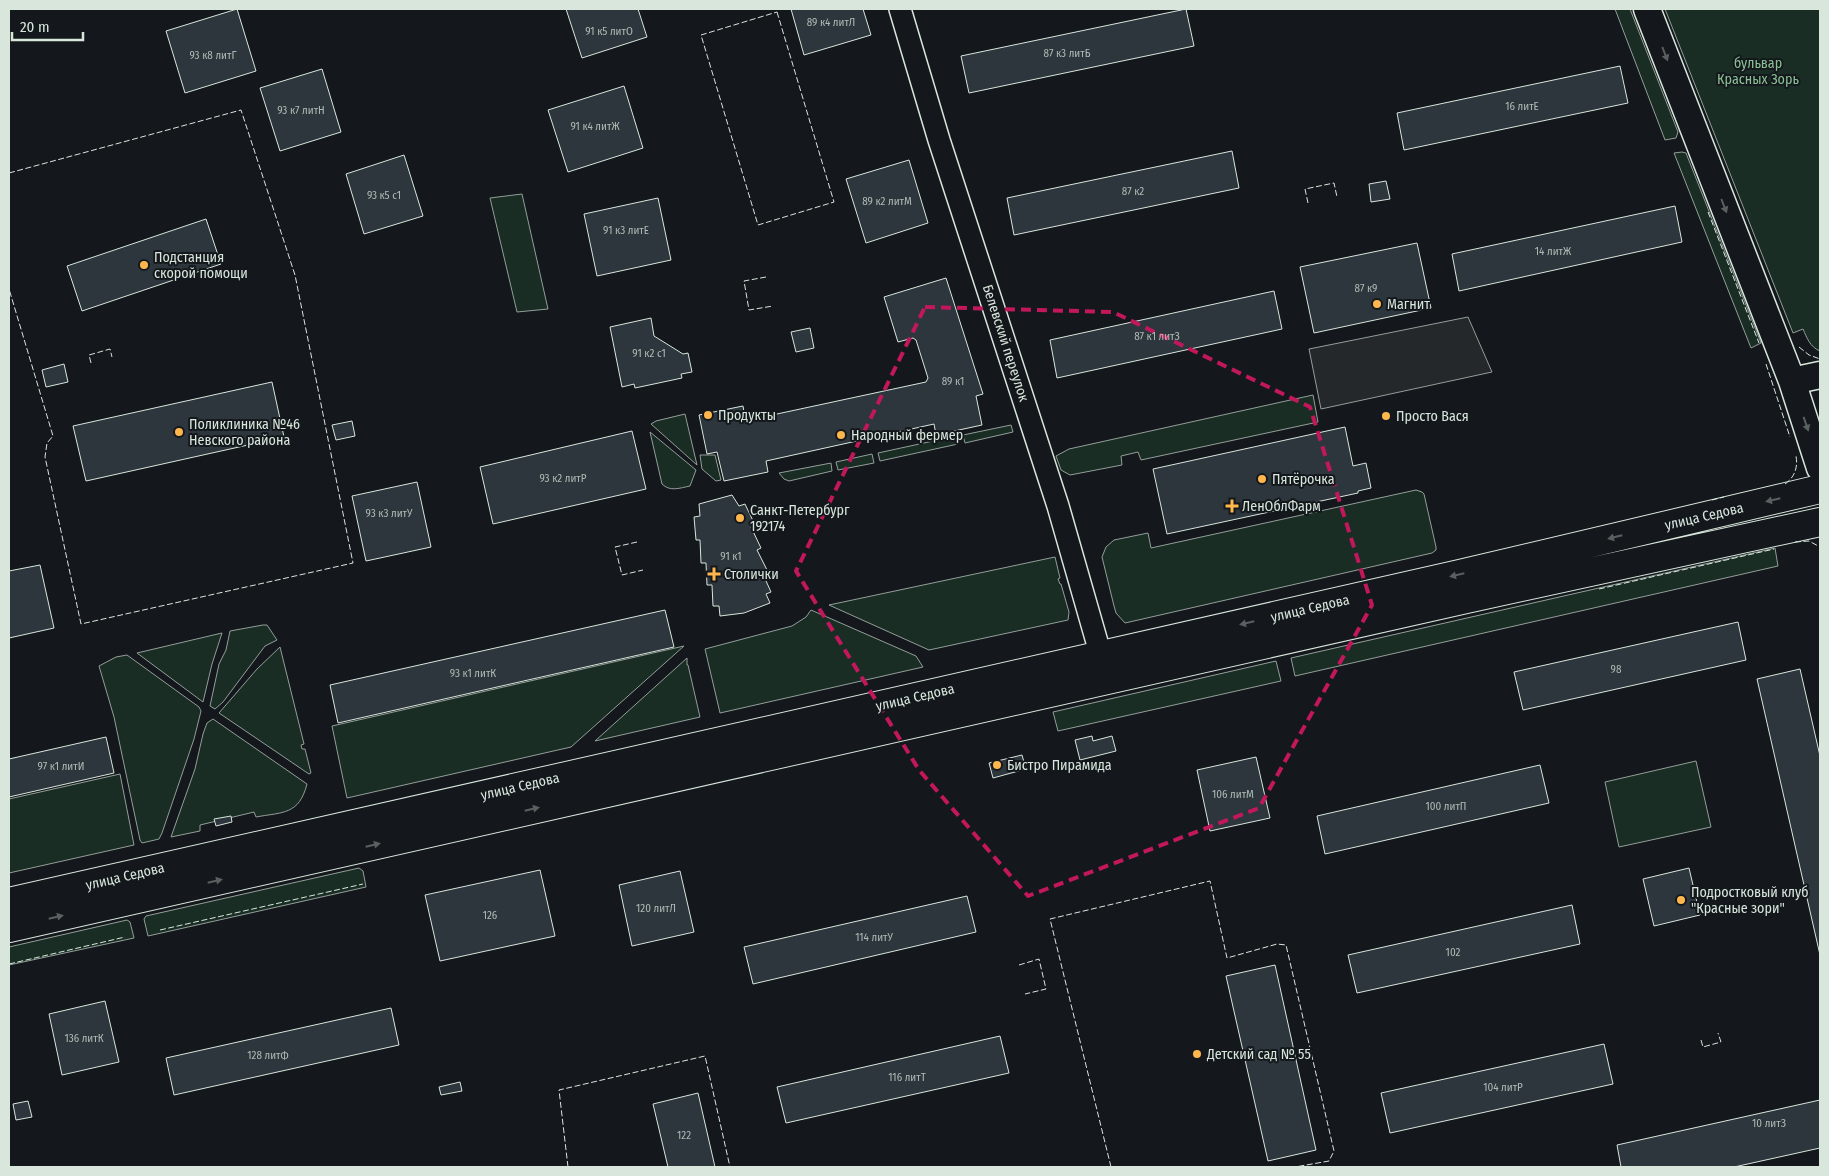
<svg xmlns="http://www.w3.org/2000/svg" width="1829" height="1176" viewBox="0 0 1829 1176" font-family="'Fira Sans Condensed',sans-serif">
	<rect width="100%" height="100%" fill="#14181c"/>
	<!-- green -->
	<path fill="#1a2d24" stroke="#939e99" d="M1615 9H1630L1678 132 1676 138 1665 140Z
		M1665 9H1820V351C1810 347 1807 338 1803 329L1793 333Z
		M1682 152 1686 153 1761 343 1751 348 1674 153Z
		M522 194 548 309 517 312 490 198Z
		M1313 395 1318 422 1141 460 1138 452 1121 456 1122 465 1070 475 1061 470 1056 456 1069 449Z
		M685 414 697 465 651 424 656 421Z
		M1011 425 1013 432 965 443 963 435Z
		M650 432 696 470 690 486C680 488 670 492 662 484Z
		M956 436 958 444 880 461 878 453Z
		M872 454 874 463 838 470 836 462Z
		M700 455H715L721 480 716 481 702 469Z
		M831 463 832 471 789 481 784 479 779 473Z
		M1416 490 1422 492 1424 494 1436 547V550L1432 553 1125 623 1116 613 1114 606 1102 557 1106 547 1114 540 1148 533 1151 548Z
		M1775 548 1778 566 1295 676 1291 658Z
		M1055 557 1060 578 1058 579 1060 584H1061L1069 612 1068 620 929 650 829 605Z
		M811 610 916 656 923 667 720 713 705 649 792 626 806 617Z
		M263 625H267L277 640 265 646 223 702 215 709 210 706 219 664 226 650 230 631Z
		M222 633 212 664 203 702 137 653Z
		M684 646 571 747 347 798 332 726Z
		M280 647 304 744 301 745 302 749H305L311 773 309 774 219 713 257 669Z
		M127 655 199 707 201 711 194 739 162 833 159 839 142 843 140 840 114 717 99 666 116 657Z
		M687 658V665H688L700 717 595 741Z
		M1276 661 1281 681 1058 731 1053 712Z
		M213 719 307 784C299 815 283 812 256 817L254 812 200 825V831L171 837 195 769 203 734 207 723Z
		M1696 761 1711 827 1619 847 1605 782Z
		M120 774 134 845 9 873V799Z
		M359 868 363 871 366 887 148 936 144 919 146 916Z
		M127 920 130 922 134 938 9 965V947Z"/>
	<!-- parking -->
	<path fill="#24282b" stroke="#939e99" d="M1468 317 1492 372 1321 409 1309 349Z"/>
	<!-- building -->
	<path fill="#2c363c" stroke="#d8e6dc" d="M237 9 256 71 185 93 166 31Z
		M566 9H638L647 37 582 58Z
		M791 9H863L871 35 804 55Z
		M1186 9 1194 46 969 93 961 56Z
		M1620 66 1628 103 1404 150 1397 113Z
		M322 69 341 132 280 151 260 88Z
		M624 86 643 148 568 172 548 110Z
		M1232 151 1239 188 1014 235 1007 198Z
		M404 155 423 216 364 234 346 174Z
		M909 160 928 223 866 243 846 179Z
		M1386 181 1390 199 1371 202 1369 184Z
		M658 198 671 260 597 276 584 214Z
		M1675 206 1682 242 1459 291 1452 254Z
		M206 219 221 264 82 311 67 266Z
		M1417 243 1431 308 1314 333 1300 267Z
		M946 278 983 394 976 396 982 425 936 435 934 424 766 461 768 472 724 481 717 452 707 454 699 415 743 406 745 418 749 420 926 382 928 378 916 340 913 338 898 342 884 297Z
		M1274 291 1282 329 1057 378 1050 340Z
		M651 318 654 336 683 354 688 353 692 372 681 374 682 378 635 388 634 384 622 387 610 327Z
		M810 328 814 348 796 352 791 332Z
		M64 364 68 382 46 387 42 370Z
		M272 382 284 437 86 481 73 426Z
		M352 421 355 436 336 440 332 425Z
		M1345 427 1353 466 1366 463 1371 488 1358 491V493L1167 534 1153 469Z
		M632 431 646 489 493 524 480 467Z
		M417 482 431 547 366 561 352 496Z
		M732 495 739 506 745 504 755 525 751 527 761 548 757 550 767 570 762 572 771 592 766 594 770 603 744 613 720 616 719 606H713L712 585H707L706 563H701L700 540H696L694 517 700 516 699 504Z
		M40 565 54 628 9 638V571Z
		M665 610 674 647 338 723 330 685Z
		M1738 622 1746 660 1523 710 1514 672Z
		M1800 669 1820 756V955L1757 679Z
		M1092 736 1093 741 1112 736 1116 751 1080 760 1075 740Z
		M106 737 114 773 9 797V759Z
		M1022 755 1026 769 993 778 989 763Z
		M1256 757 1270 818 1210 831 1197 770Z
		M1540 765 1549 803 1325 854 1317 816Z
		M231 816 232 822 216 826 214 819Z
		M1689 868 1700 915 1654 926 1643 879Z
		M540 870 555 936 440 961 425 895Z
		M680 871 694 932 632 946 619 885Z
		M967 896 976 932 753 984 744 947Z
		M1572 905 1580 944 1357 993 1348 955Z
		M1275 965 1316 1150 1268 1161 1226 976Z
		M105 1001 119 1062 62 1075 49 1014Z
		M391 1008 399 1045 174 1095 166 1058Z
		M1000 1036 1009 1073 786 1123 777 1087Z
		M1604 1044 1613 1084 1390 1133 1381 1093Z
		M460 1082 462 1091 441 1095 439 1087Z
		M698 1093 715 1167H668L653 1104Z
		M1820 1100V1148L1734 1167H1621L1617 1145Z
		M28 1101 32 1117 16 1120 13 1104Z"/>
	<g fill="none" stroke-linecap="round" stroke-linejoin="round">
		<defs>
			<path id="minor" d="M900 9 939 140 1058 506 1105 670"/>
			<path id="tertiary" d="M1647 9 1792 381 1820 468
				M1792 381 1820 375"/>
			<path id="secondary" d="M9 902 1460 574 1820 489
				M9 928 1466 599 1820 522"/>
		</defs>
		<!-- minor casing -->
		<use href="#minor" stroke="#d8e6dc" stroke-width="24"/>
		<!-- tertiary casing -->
		<use href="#tertiary" stroke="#d8e6dc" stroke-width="29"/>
		<!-- secondary casing -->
		<use href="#secondary" stroke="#d8e6dc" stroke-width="30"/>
		<!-- minor -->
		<use href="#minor" stroke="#14181c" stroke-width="21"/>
		<!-- tertiary -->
		<use href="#tertiary" stroke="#14181c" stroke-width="26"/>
		<!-- secondary -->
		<use href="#secondary" stroke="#14181c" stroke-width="28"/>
		<!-- fence -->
		<path stroke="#d8e6dc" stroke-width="1" stroke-dasharray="6 2.5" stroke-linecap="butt" d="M777 12 834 202 758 225 701 35Z
			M9 173 241 110 295 275 353 563 81 624 45 457 47 443 53 436 9 289
			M1308 203 1305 189 1334 183 1337 197
			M1708 212 1759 343
			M766 277 744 281 749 310 773 306
			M1799 347 1809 355 1820 359
			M91 363 89 355 110 349 112 357
			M1766 364 1790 437
			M1785 484C1795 477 1798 467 1796 456
			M1712 500 1724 497
			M637 542 615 547 622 575 643 570
			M1795 542 1809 541 1820 547
			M1599 589 1774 549
			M160 930 363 884
			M9 964 125 937
			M1019 965 1039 959 1046 989 1025 994
			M1701 1040 1703 1047 1721 1042 1718 1033
			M568 1167 559 1090 705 1056 730 1167
			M1111 1167 1050 919 1210 881 1227 958 1277 944 1286 945 1334 1151 1329 1161 1295 1167"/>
	</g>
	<!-- one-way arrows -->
	<defs><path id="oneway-solid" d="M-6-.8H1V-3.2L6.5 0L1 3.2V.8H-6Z" transform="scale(1.25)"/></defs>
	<g fill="#59605f">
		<use href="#oneway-solid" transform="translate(1665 54) rotate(69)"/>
		<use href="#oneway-solid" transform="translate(1724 206) rotate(69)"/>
		<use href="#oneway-solid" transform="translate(1806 424) rotate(71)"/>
		<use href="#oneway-solid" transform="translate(1773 500) rotate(167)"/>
		<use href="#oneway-solid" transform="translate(1615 537) rotate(166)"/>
		<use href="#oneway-solid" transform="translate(1457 575) rotate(167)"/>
		<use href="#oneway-solid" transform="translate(1247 623) rotate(167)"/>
		<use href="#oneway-solid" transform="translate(532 809) rotate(-13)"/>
		<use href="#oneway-solid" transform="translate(373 845) rotate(-13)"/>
		<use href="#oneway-solid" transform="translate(215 881) rotate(-13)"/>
		<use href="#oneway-solid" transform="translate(56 917) rotate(-13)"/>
	</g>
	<!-- marked area -->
	<path fill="none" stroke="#c2185b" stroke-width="4" stroke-dasharray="10 6" stroke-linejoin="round" d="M925 307 1113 312 1310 407 1372 605 1259 808 1028 896 919 770 796 571Z"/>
	<!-- markers -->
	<g fill="#ffb74d" stroke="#14181c" stroke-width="2">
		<circle cx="144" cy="265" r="5"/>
		<circle cx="1377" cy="304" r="5"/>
		<circle cx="708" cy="415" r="5"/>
		<circle cx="1386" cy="416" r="5"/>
		<circle cx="179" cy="432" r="5"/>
		<circle cx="841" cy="435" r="5"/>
		<circle cx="1262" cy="479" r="5"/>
		<path d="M1229.5 498.5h5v5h5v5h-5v5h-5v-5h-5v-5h5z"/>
		<circle cx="740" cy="518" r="5"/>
		<path d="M711.5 566.5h5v5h5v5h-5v5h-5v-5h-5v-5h5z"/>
		<circle cx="997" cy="765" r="5"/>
		<circle cx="1681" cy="900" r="5"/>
		<circle cx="1197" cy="1054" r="5"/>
	</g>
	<g text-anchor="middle" stroke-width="4" stroke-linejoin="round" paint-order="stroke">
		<!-- number labels -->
		<g font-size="11" fill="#adbab4">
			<text x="831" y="26">89 к4 литЛ</text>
			<text x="609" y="35">91 к5 литО</text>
			<text x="1067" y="57">87 к3 литБ</text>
			<text x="213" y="59">93 к8 литГ</text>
			<text x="1522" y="110">16 литЕ</text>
			<text x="301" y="114">93 к7 литН</text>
			<text x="595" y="130">91 к4 литЖ</text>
			<text x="1133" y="195">87 к2</text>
			<text x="384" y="199">93 к5 с1</text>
			<text x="887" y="205">89 к2 литМ</text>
			<text x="626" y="234">91 к3 литЕ</text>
			<text x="1553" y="255">14 литЖ</text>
			<text x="1366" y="292">87 к9</text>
			<text x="1157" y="340">87 к1 литЗ</text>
			<text x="649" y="357">91 к2 с1</text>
			<text x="953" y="385">89 к1</text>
			<text x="563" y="482">93 к2 литР</text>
			<text x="389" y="517">93 к3 литУ</text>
			<text x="731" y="560">91 к1</text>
			<text x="1616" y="673">98</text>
			<text x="473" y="677">93 к1 литК</text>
			<text x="61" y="770">97 к1 литИ</text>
			<text x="1233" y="798">106 литМ</text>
			<text x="1446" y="810">100 литП</text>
			<text x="656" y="912">120 литЛ</text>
			<text x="490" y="919">126</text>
			<text x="874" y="941">114 литУ</text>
			<text x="1453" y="956">102</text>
			<text x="84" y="1042">136 литК</text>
			<text x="268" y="1059">128 литФ</text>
			<text x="907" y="1081">116 литТ</text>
			<text x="1503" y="1091">104 литР</text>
			<text x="1769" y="1127">10 литЗ</text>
			<text x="684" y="1139">122</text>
		</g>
		<!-- park labels -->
		<g font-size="14" fill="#8ac095" stroke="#14181c">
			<text x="1758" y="68">бульвар<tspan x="1758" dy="16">Красных Зорь</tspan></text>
		</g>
		<!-- poi labels -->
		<g font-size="14" fill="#d8e6dc" stroke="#14181c" text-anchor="start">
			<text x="154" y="262">Подстанция<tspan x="154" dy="16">скорой помощи</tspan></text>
			<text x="1387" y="309">Магнит</text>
			<text x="718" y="420">Продукты</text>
			<text x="1396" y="421">Просто Вася</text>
			<text x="189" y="429">Поликлиника №46<tspan x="189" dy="16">Невского района</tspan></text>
			<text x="851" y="440">Народный фермер</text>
			<text x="1272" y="484">Пятёрочка</text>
			<text x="1242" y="511">ЛенОблФарм</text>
			<text x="750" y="515">Санкт-Петербург<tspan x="750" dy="16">192174</tspan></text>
			<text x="724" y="579">Столички</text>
			<text x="1007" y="770">Бистро Пирамида</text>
			<text x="1691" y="897">Подростковый клуб<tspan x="1691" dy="16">"Красные зори"</tspan></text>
			<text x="1207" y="1059">Детский сад № 55</text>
		</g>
		<!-- street labels -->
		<g font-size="14" fill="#d8e6dc" stroke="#14181c">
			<text transform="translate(1006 343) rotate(72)" y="5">Белевский переулок</text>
			<text transform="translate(1704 516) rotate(-13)" y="5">улица Седова</text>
			<text transform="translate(1310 608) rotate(-13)" y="5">улица Седова</text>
			<text transform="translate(915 697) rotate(-13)" y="5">улица Седова</text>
			<text transform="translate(520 786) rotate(-13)" y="5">улица Седова</text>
			<text transform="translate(125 876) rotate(-13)" y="5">улица Седова</text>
		</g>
	</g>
	<!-- border -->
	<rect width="1829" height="1176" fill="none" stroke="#d8e6dc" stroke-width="20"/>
	<!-- scale -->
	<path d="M12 32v8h71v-8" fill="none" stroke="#d8e6dc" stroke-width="2.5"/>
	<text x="20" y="32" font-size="15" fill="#d8e6dc" stroke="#14181c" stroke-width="4" paint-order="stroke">20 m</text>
</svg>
